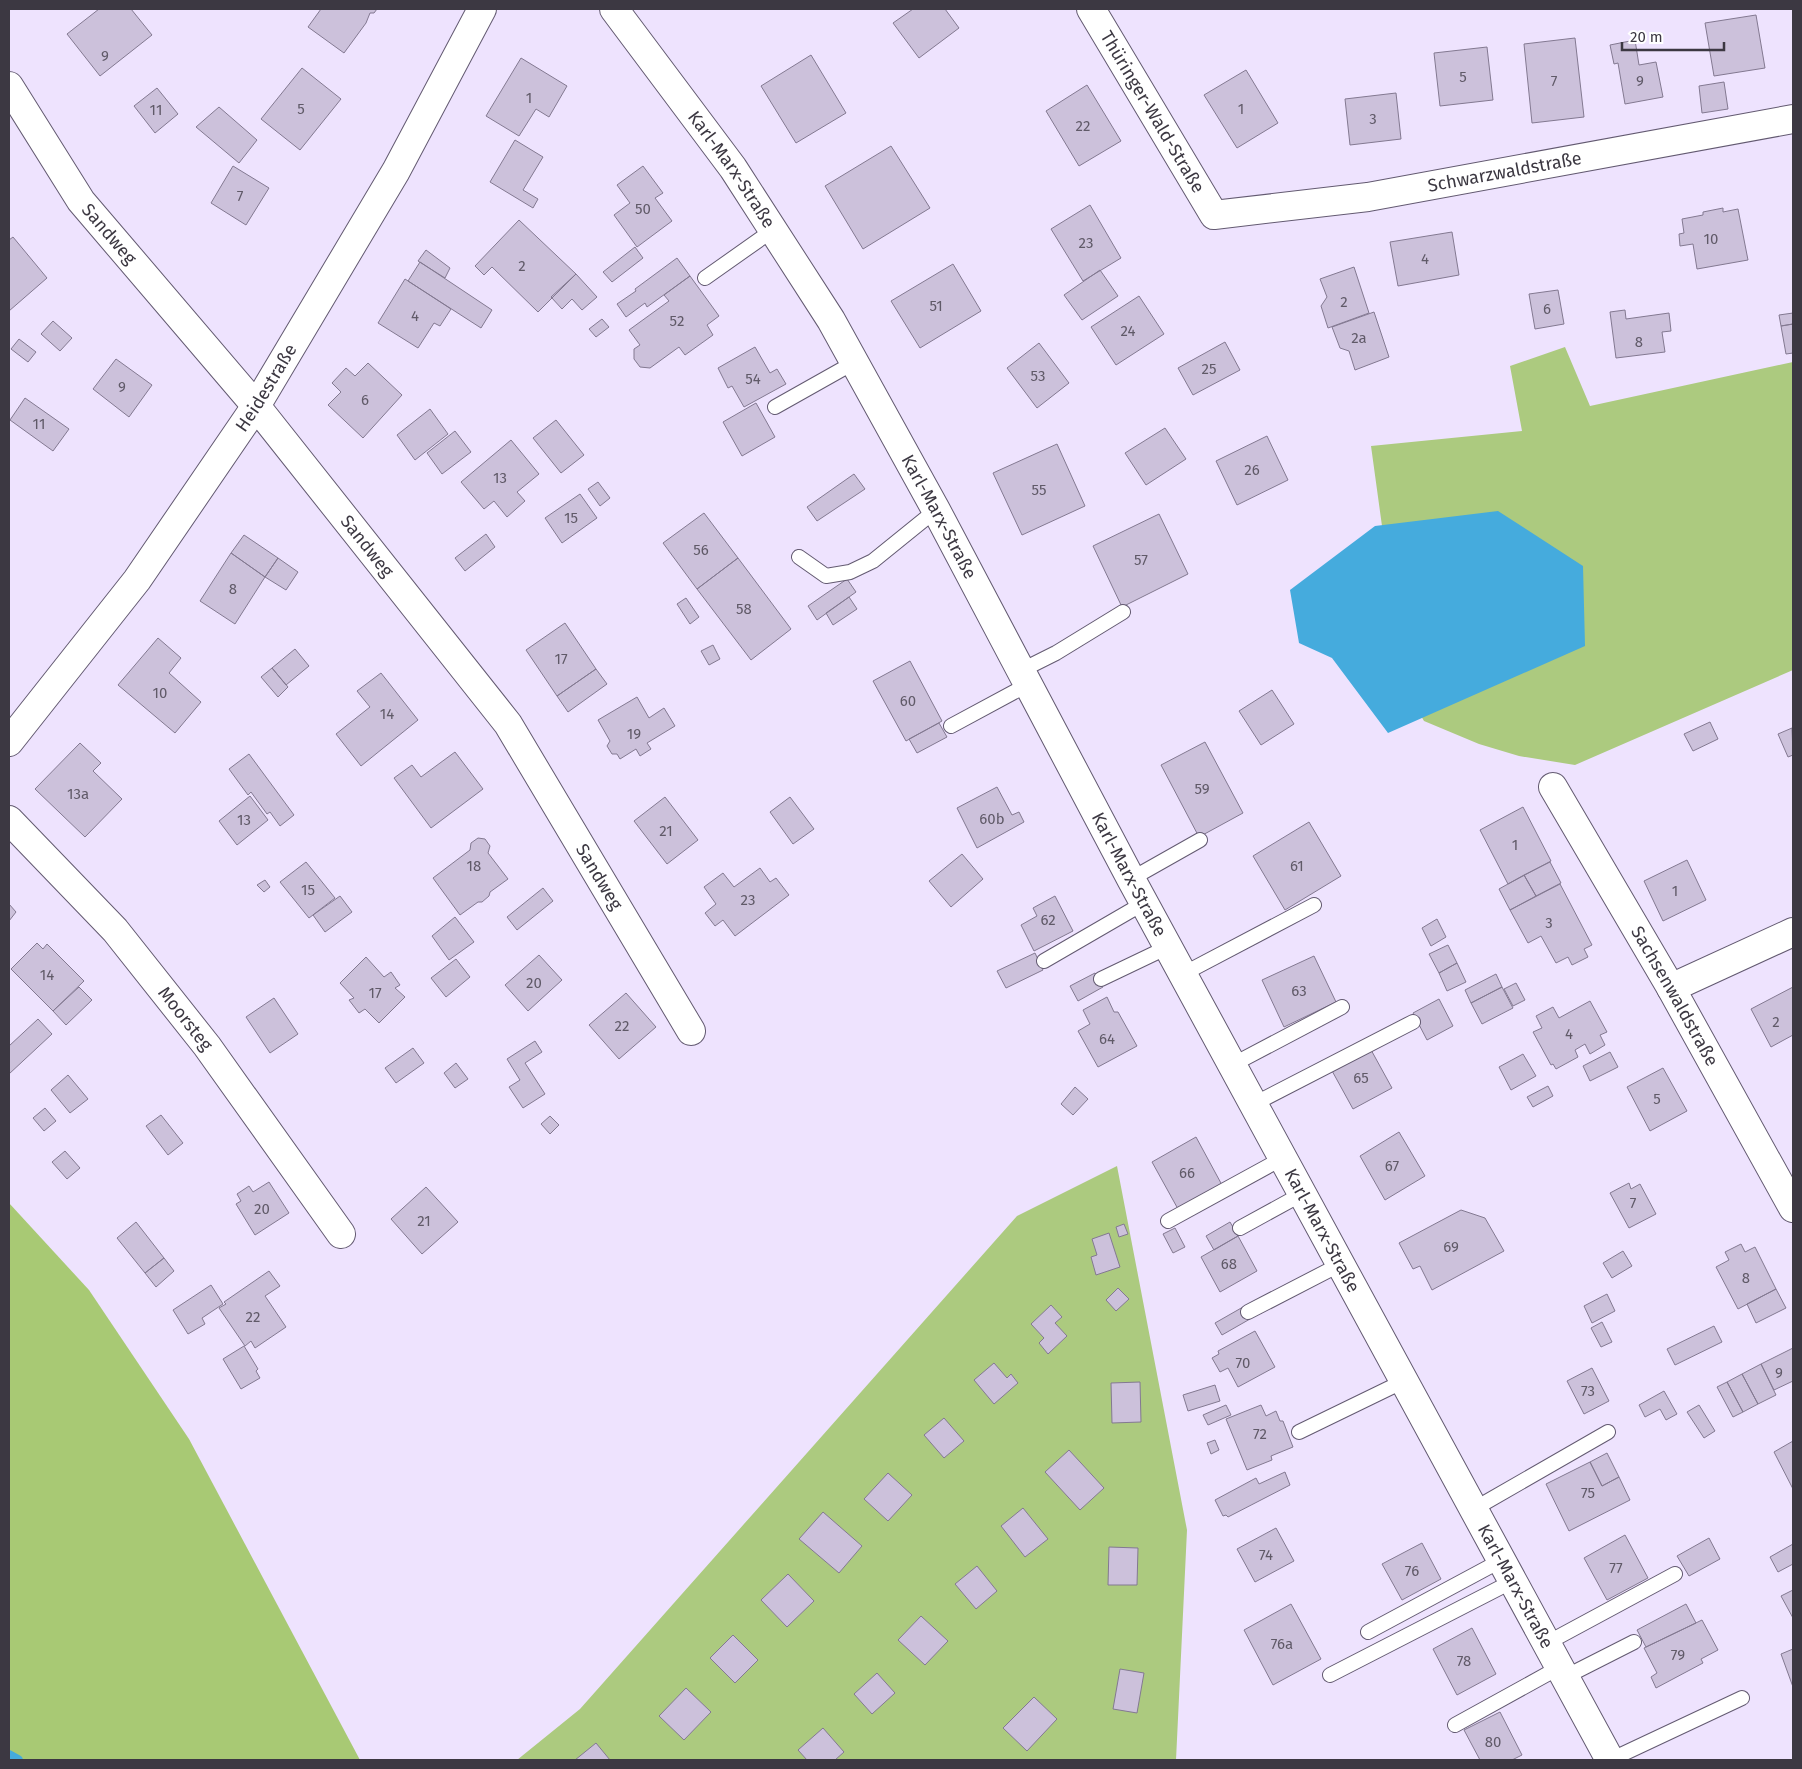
<svg xmlns="http://www.w3.org/2000/svg" width="1802" height="1769" viewBox="0 0 1802 1769" font-family="'Fira Sans',sans-serif">
	<rect width="100%" height="100%" fill="#eee3fe"/>
	<!-- green -->
	<path fill="#acca7f" d="M1565 347 1590 406 1793 362V670L1575 765 1519 756 1479 744 1424 721 1404 686 1371 446 1522 431 1510 366Z
		M1117 1166 1187 1530 1176 1760H517L580 1709 1017 1216Z"/>
	<!-- forest -->
	<path fill="#a8c974" d="M9 1203 89 1290 189 1439 360 1760H9Z"/>
	<!-- water -->
	<path fill="#45abdd" d="M1498 511 1583 566 1585 646 1388 733 1332 658 1299 643 1290 590 1375 526Z"/>
	<g fill="none" stroke-linecap="round" stroke-linejoin="round">
		<!-- stream -->
		<path stroke="#45abdd" stroke-width="10" d="M9 1755 18 1760"/>
	</g>
	<!-- building -->
	<path fill="#ccc1db" stroke="#837991" d="M99 9H131L152 35 100 76 67 34Z
		M321 9H377L374 13H370L366 23 344 53 308 27Z
		M913 9H945L959 28 919 58 893 23Z
		M1756 15 1765 68 1714 76 1705 23Z
		M1575 38 1584 117 1532 123 1524 44Z
		M1635 40 1639 65 1656 62 1663 97 1625 104 1618 63 1614 64 1610 45Z
		M1487 47 1493 100 1440 106 1434 53Z
		M811 55 846 113 796 143 761 86Z
		M521 58 567 86 549 117 536 109 519 136 486 116Z
		M302 68 341 99 300 150 261 119Z
		M1246 70 1278 123 1237 148 1204 95Z
		M1724 82 1728 109 1702 113 1699 86Z
		M1087 85 1121 141 1079 166 1046 111Z
		M157 88 178 114 155 133 134 106Z
		M1396 93 1401 139 1350 145 1345 99Z
		M219 107 257 140 239 163 196 127Z
		M515 140 543 157 523 190 538 199 533 208 490 182Z
		M891 146 930 208 863 249 825 186Z
		M233 166 269 188 246 225 211 203Z
		M643 166 663 193 655 198 672 221 637 247 614 215 630 203 617 185Z
		M1090 205 1121 258 1083 281 1051 229Z
		M1723 208V212L1738 209 1748 260 1697 269 1693 244 1680 246 1679 234 1684 233 1682 219 1703 215V212Z
		M519 220 576 274 538 312 492 267 484 275 475 266Z
		M1452 232 1459 275 1398 286 1390 242Z
		M13 237 47 278 9 311V240Z
		M635 247 643 258 612 282 603 272Z
		M426 250 450 268 445 278 418 261Z
		M677 258 690 276 647 307 645 303 626 317 617 304 636 291 635 289Z
		M420 262 492 310 481 328 408 281Z
		M953 264 981 311 920 348 891 301Z
		M1354 267 1369 313 1328 328 1321 306 1327 297 1320 279Z
		M1100 270 1118 296 1082 320 1064 295Z
		M576 274 597 297 582 310 572 299 562 309 551 297Z
		M690 276 719 316 707 325 713 335 685 355 679 347 650 368 640 367 634 359V349L640 345 629 330 669 301 664 295Z
		M405 279 451 309 440 326 434 323 418 348 378 323Z
		M1558 290 1564 324 1535 329 1529 294Z
		M1139 296 1164 334 1116 365 1091 327Z
		M1625 310 1626 319 1669 313 1671 331 1662 332 1665 352 1616 358 1610 312Z
		M1374 312 1389 357 1355 370 1349 351 1340 348 1332 327Z
		M1793 313V324L1781 326 1779 315Z
		M602 319 609 327 596 337 589 329Z
		M53 321 72 338 60 351 41 334Z
		M1793 324V353L1786 354 1781 326Z
		M19 339 36 352 28 362 11 349Z
		M1225 342 1240 370 1193 395 1178 368Z
		M1039 343 1069 383 1037 408 1007 368Z
		M755 347 770 373 777 369 786 384 744 407 732 386 728 388 718 368Z
		M116 359 152 385 129 417 93 389Z
		M368 363 402 395 363 438 328 405 341 392 332 383 346 368 355 376Z
		M25 398 69 429 53 451 10 420Z
		M756 403 775 437 742 456 723 422Z
		M430 409 448 434 415 460 397 435Z
		M556 420 584 455 561 473 533 438Z
		M1165 428 1186 459 1146 485 1125 453Z
		M455 431 471 452 442 474 427 453Z
		M1267 436 1288 480 1237 505 1216 461Z
		M511 440 539 474 517 492 525 501 507 517 494 501 484 509 461 482Z
		M1057 444 1085 506 1022 535 993 473Z
		M854 474 865 489 817 521 807 507Z
		M598 482 610 498 600 506 588 489Z
		M580 494 597 518 562 543 545 518Z
		M704 513 738 558 697 589 663 543Z
		M1159 514 1188 574 1122 607 1093 546Z
		M486 534 495 547 465 571 455 558Z
		M244 535 278 558 265 577 231 553Z
		M231 553 265 577 235 624 200 601Z
		M278 558 298 572 286 590 265 577Z
		M738 558 791 629 751 660 697 589Z
		M847 579 856 592 817 620 808 606Z
		M849 597 857 609 833 625 826 613Z
		M686 598 699 617 690 624 677 604Z
		M565 623 596 669 557 696 526 650Z
		M158 638 181 658 169 673 201 702 175 733 118 685Z
		M713 645 720 659 709 665 701 651Z
		M295 649 309 666 286 685 272 668Z
		M910 661 942 721 906 741 873 681Z
		M272 668 288 687 278 697 261 677Z
		M596 669 607 684 568 712 557 696Z
		M381 673 418 720 361 766 336 734 370 707 357 691Z
		M1272 690 1294 724 1261 745 1239 711Z
		M637 697 649 718 664 708 675 726 647 743 651 749 640 756 636 749 620 759 617 754H612L607 746 610 741 598 720Z
		M1710 722 1718 739 1693 751 1684 734Z
		M939 723 947 737 917 753 909 739Z
		M1792 728 1793 755 1788 757 1778 734Z
		M1205 742 1243 813 1199 837 1161 765Z
		M80 743 101 763 93 771 122 799 85 837 35 789Z
		M455 752 483 789 431 828 394 778 412 765 421 777Z
		M249 754 294 815 280 826 270 812 267 814 251 792 248 795 229 769Z
		M997 787 1012 815 1019 812 1024 822 977 848 957 808Z
		M250 796 268 820 237 845 219 821Z
		M665 797 698 840 667 864 634 821Z
		M790 797 814 829 793 844 770 812Z
		M1523 807 1551 861 1508 884 1480 830Z
		M1309 822 1341 876 1285 910 1253 856Z
		M478 838 485 839 490 846 488 853 508 879 490 892 489 896 482 902H478L460 915 433 878 470 850 471 843Z
		M962 854 983 879 951 907 929 881Z
		M1687 860 1706 900 1663 921 1644 881Z
		M306 862 335 898 309 918 280 882Z
		M1550 862 1561 883 1536 896 1524 875Z
		M760 868 770 882 776 878 789 895 735 936 723 920 715 926 705 913 716 904 704 887 723 873 734 887Z
		M1524 875 1536 896 1510 910 1499 889Z
		M265 880 270 887 264 892 257 885Z
		M1560 884 1592 945 1584 949 1588 957 1572 965 1568 957 1556 963 1541 936 1528 943 1510 910Z
		M543 888 553 901 517 930 507 917Z
		M340 896 352 912 325 932 313 915Z
		M1055 896 1073 931 1034 951 1021 925 1037 916 1033 908Z
		M9 904 16 912 9 921Z
		M455 917 474 942 449 960 432 936Z
		M1437 919 1446 937 1431 946 1422 928Z
		M37 943 43 949 47 944 84 981 53 1011 11 969Z
		M1448 945 1457 963 1439 973 1429 954Z
		M1035 953 1043 970 1006 988 997 971Z
		M539 955 562 980 528 1011 505 985Z
		M1314 956 1336 1002 1284 1027 1262 980Z
		M366 957 384 977 391 972 400 985 395 988 405 997 379 1023 365 1009 359 1013 349 1000 354 998 340 983Z
		M456 959 470 977 446 997 431 978Z
		M1457 963 1466 982 1447 991 1439 973Z
		M1095 973 1103 987 1078 1001 1070 986Z
		M1496 974 1502 987 1471 1003 1465 990Z
		M1516 983 1525 1000 1513 1006 1504 989Z
		M79 987 92 1000 66 1025 53 1011Z
		M1502 987 1513 1008 1482 1024 1471 1003Z
		M1793 987V1035L1771 1047 1751 1009Z
		M626 993 656 1027 619 1059 589 1025Z
		M1107 997 1114 1012H1118L1137 1046 1098 1067 1078 1031 1090 1024 1083 1010Z
		M274 998 298 1034 270 1053 246 1017Z
		M1439 999 1453 1026 1427 1040 1413 1013Z
		M1590 1001 1607 1032 1600 1035 1605 1045 1590 1054 1585 1044 1575 1050 1578 1057 1556 1069 1553 1064 1551 1065 1533 1032 1542 1028 1536 1016 1553 1007 1559 1018Z
		M38 1019 52 1034 9 1074V1046Z
		M535 1041 542 1052 525 1063 545 1094 523 1108 509 1087 520 1080 507 1059Z
		M413 1048 424 1063 396 1083 385 1068Z
		M1370 1048 1392 1088 1353 1109 1331 1069Z
		M1610 1052 1618 1067 1590 1081 1583 1066Z
		M1523 1054 1536 1076 1511 1090 1499 1067Z
		M456 1063 468 1079 455 1088 444 1073Z
		M1663 1068 1687 1111 1650 1131 1627 1087Z
		M68 1075 88 1099 70 1113 51 1090Z
		M1548 1086 1553 1096 1533 1107 1527 1097Z
		M1075 1087 1088 1099 1073 1115 1061 1104Z
		M45 1108 56 1121 44 1131 33 1118Z
		M161 1115 183 1143 168 1155 146 1126Z
		M550 1116 559 1125 550 1134 541 1124Z
		M1399 1132 1425 1176 1385 1200 1360 1156Z
		M1196 1137 1222 1185 1178 1209 1152 1162Z
		M65 1151 80 1168 67 1179 52 1162Z
		M269 1182 289 1213 255 1235 236 1204 241 1201 237 1194 249 1186 253 1192Z
		M1629 1183 1631 1189 1640 1184 1656 1214 1629 1228 1610 1193Z
		M426 1187 458 1222 422 1254 391 1219Z
		M1461 1210 1485 1218 1504 1251 1432 1290 1420 1266 1413 1269 1399 1243Z
		M136 1222 164 1258 145 1273 117 1238Z
		M1230 1222 1238 1236 1214 1250 1206 1236Z
		M1124 1224 1128 1234 1119 1237 1116 1227Z
		M1175 1228 1185 1247 1173 1253 1163 1234Z
		M1109 1233 1120 1267 1096 1275 1091 1257 1097 1255 1092 1239Z
		M1238 1236 1257 1271 1220 1292 1201 1257Z
		M1741 1244 1745 1252 1755 1247 1776 1289 1738 1309 1716 1267 1729 1260 1725 1252Z
		M1623 1251 1632 1266 1612 1278 1603 1263Z
		M164 1258 174 1271 156 1287 145 1273Z
		M269 1271 280 1286 265 1296 286 1327 255 1348 251 1341 245 1346 219 1308 226 1304 224 1302Z
		M211 1285 223 1304 202 1318 205 1324 188 1334 173 1310Z
		M1118 1288 1129 1299 1116 1311 1106 1300Z
		M1776 1289 1786 1308 1756 1323 1747 1304Z
		M1607 1294 1615 1311 1592 1323 1584 1306Z
		M1051 1305 1062 1317 1055 1323 1067 1336 1048 1354 1039 1343 1044 1338 1031 1324Z
		M1243 1307 1250 1319 1222 1335 1215 1323Z
		M1602 1322 1612 1342 1601 1347 1591 1328Z
		M1714 1326 1722 1342 1675 1365 1667 1349Z
		M1255 1331 1275 1367 1238 1387 1228 1368 1220 1372 1212 1358 1219 1354 1218 1351Z
		M244 1346 258 1369 256 1371 260 1378 241 1389 223 1359Z
		M1793 1348V1381L1774 1390 1761 1364Z
		M994 1363 1007 1378 1011 1374 1018 1383 994 1404 974 1380Z
		M1761 1364 1776 1395 1758 1404 1742 1374Z
		M1592 1368 1609 1401 1584 1414 1567 1381Z
		M1742 1374 1758 1404 1743 1412 1727 1382Z
		M1140 1382 1141 1422 1112 1423 1111 1383Z
		M1727 1382 1743 1412 1733 1417 1717 1387Z
		M1215 1385 1220 1401 1188 1411 1183 1395Z
		M1664 1391 1677 1414 1666 1420 1660 1409 1645 1417 1639 1405Z
		M1226 1405 1231 1415 1208 1425 1203 1415Z
		M1261 1405 1266 1416 1276 1411 1280 1421H1283L1293 1447 1271 1456 1272 1460 1247 1470 1226 1419Z
		M1699 1405 1715 1431 1704 1438 1687 1412Z
		M944 1418 964 1441 944 1458 924 1435Z
		M1215 1440 1219 1450 1211 1454 1207 1443Z
		M1793 1441V1489L1774 1452Z
		M1069 1450 1104 1488 1080 1510 1045 1472Z
		M1607 1453 1619 1477 1602 1486 1590 1462Z
		M1590 1462 1602 1486 1619 1477 1630 1500 1569 1531 1546 1484Z
		M1285 1472 1290 1485 1228 1517 1226 1515 1223 1516 1215 1500 1256 1478 1259 1484Z
		M888 1473 912 1495 888 1521 864 1499Z
		M1023 1508 1048 1539 1025 1557 1001 1526Z
		M823 1512 862 1546 839 1573 799 1539Z
		M1276 1528 1294 1561 1255 1582 1237 1549Z
		M1625 1535 1648 1578 1607 1600 1584 1558Z
		M1709 1538 1720 1559 1689 1576 1677 1556Z
		M1422 1543 1441 1579 1402 1600 1382 1564Z
		M1793 1544V1564L1778 1572 1770 1557Z
		M1109 1547 1138 1548 1137 1585H1108Z
		M977 1566 997 1591 976 1609 955 1584Z
		M788 1574 814 1601 787 1627 761 1600Z
		M1793 1590V1618L1781 1596Z
		M1291 1604 1321 1659 1273 1685 1244 1630Z
		M1686 1604 1696 1623 1646 1647 1637 1630Z
		M921 1616 948 1641 925 1665 898 1640Z
		M1702 1620 1718 1650 1701 1659 1703 1663 1656 1688 1651 1677 1657 1673 1644 1648Z
		M1472 1628 1496 1674 1457 1695 1433 1649Z
		M733 1635 758 1660 735 1683 710 1658Z
		M1793 1649V1687L1781 1654Z
		M1120 1669 1144 1673 1137 1713 1113 1709Z
		M877 1673 895 1693 872 1714 854 1694Z
		M686 1688 711 1712 684 1740 659 1716Z
		M1034 1697 1057 1719 1027 1751 1003 1728Z
		M1500 1712 1522 1755 1512 1760H1480L1464 1730Z
		M823 1728 844 1752 835 1760H807L798 1750Z
		M596 1743 610 1760H575Z"/>
	<g fill="none" stroke-linecap="round" stroke-linejoin="round">
		<defs>
			<path id="service" d="M705 278 773 230
				M775 407 855 362
				M799 557 826 576 850 572 873 561 936 510
				M1020 671 1056 653 1123 612
				M951 726 1027 685
				M1131 879 1200 840
				M1044 961 1144 903
				M1183 974 1314 905
				M1101 979 1168 947
				M1232 1065 1342 1007
				M1254 1104 1413 1022
				M1168 1221 1283 1158
				M1240 1228 1302 1194
				M1248 1312 1341 1264
				M1299 1432 1404 1381
				M1474 1509 1608 1432
				M1368 1632 1502 1560
				M1547 1643 1675 1574
				M1330 1675 1513 1581
				M1565 1677 1634 1642
				M1455 1725 1560 1667
				M1610 1760 1742 1698"/>
			<g id="minor">
				<path id="s1" d="M614 9 733 168 831 320 936 510 1131 879 1610 1760"/>
				<path id="s2" d="M1091 9 1214 215 1368 197 1793 119"/>
				<path id="s3" d="M9 86 81 201 256 406 508 724 691 1031"/>
				<path id="s4" d="M9 742 137 580 256 406 396 171 482 9"/>
				<path id="s5" d="M1553 787 1671 988 1793 1208"/>
				<path id="s6" d="M9 820 115 930 207 1046 341 1234"/>
				<path d="M1671 988 1793 932"/>
			</g>
		</defs>
		<!-- service casing -->
		<use href="#service" stroke="#635a71" stroke-width="16"/>
		<!-- minor casing -->
		<use href="#minor" stroke="#635a71" stroke-width="30"/>
		<!-- service -->
		<use href="#service" stroke="#fff" stroke-width="14"/>
		<!-- minor -->
		<use href="#minor" stroke="#fff" stroke-width="28"/>
	</g>
	<g text-anchor="middle" stroke-width="5" stroke-linejoin="round" paint-order="stroke">
		<!-- number labels -->
		<g font-size="15" fill="#605a68">
			<text x="105" y="61">9</text>
			<text x="1463" y="82">5</text>
			<text x="1554" y="86">7</text>
			<text x="1640" y="86">9</text>
			<text x="529" y="103">1</text>
			<text x="301" y="114">5</text>
			<text x="1241" y="114">1</text>
			<text x="156" y="115">11</text>
			<text x="1373" y="124">3</text>
			<text x="1083" y="131">22</text>
			<text x="240" y="201">7</text>
			<text x="643" y="214">50</text>
			<text x="1711" y="244">10</text>
			<text x="1086" y="248">23</text>
			<text x="1425" y="264">4</text>
			<text x="522" y="271">2</text>
			<text x="1344" y="307">2</text>
			<text x="936" y="311">51</text>
			<text x="1547" y="314">6</text>
			<text x="415" y="321">4</text>
			<text x="677" y="326">52</text>
			<text x="1128" y="336">24</text>
			<text x="1359" y="343">2a</text>
			<text x="1639" y="347">8</text>
			<text x="1209" y="374">25</text>
			<text x="1038" y="381">53</text>
			<text x="753" y="384">54</text>
			<text x="122" y="392">9</text>
			<text x="365" y="405">6</text>
			<text x="39" y="429">11</text>
			<text x="1252" y="475">26</text>
			<text x="500" y="483">13</text>
			<text x="1039" y="495">55</text>
			<text x="571" y="523">15</text>
			<text x="701" y="555">56</text>
			<text x="1141" y="565">57</text>
			<text x="233" y="594">8</text>
			<text x="744" y="614">58</text>
			<text x="561" y="664">17</text>
			<text x="160" y="698">10</text>
			<text x="908" y="706">60</text>
			<text x="387" y="719">14</text>
			<text x="634" y="739">19</text>
			<text x="1202" y="794">59</text>
			<text x="78" y="799">13a</text>
			<text x="992" y="824">60b</text>
			<text x="244" y="825">13</text>
			<text x="666" y="836">21</text>
			<text x="1515" y="850">1</text>
			<text x="474" y="871">18</text>
			<text x="1297" y="871">61</text>
			<text x="308" y="895">15</text>
			<text x="1675" y="896">1</text>
			<text x="748" y="905">23</text>
			<text x="1048" y="925">62</text>
			<text x="1549" y="928">3</text>
			<text x="47" y="980">14</text>
			<text x="534" y="988">20</text>
			<text x="1299" y="996">63</text>
			<text x="375" y="998">17</text>
			<text x="1776" y="1027">2</text>
			<text x="622" y="1031">22</text>
			<text x="1569" y="1039">4</text>
			<text x="1107" y="1044">64</text>
			<text x="1361" y="1083">65</text>
			<text x="1657" y="1104">5</text>
			<text x="1392" y="1171">67</text>
			<text x="1187" y="1178">66</text>
			<text x="1633" y="1208">7</text>
			<text x="262" y="1214">20</text>
			<text x="424" y="1226">21</text>
			<text x="1451" y="1252">69</text>
			<text x="1229" y="1269">68</text>
			<text x="1746" y="1283">8</text>
			<text x="253" y="1322">22</text>
			<text x="1243" y="1368">70</text>
			<text x="1779" y="1378">9</text>
			<text x="1588" y="1396">73</text>
			<text x="1260" y="1439">72</text>
			<text x="1588" y="1498">75</text>
			<text x="1266" y="1560">74</text>
			<text x="1616" y="1573">77</text>
			<text x="1412" y="1576">76</text>
			<text x="1282" y="1649">76a</text>
			<text x="1678" y="1660">79</text>
			<text x="1464" y="1666">78</text>
			<text x="1493" y="1747">80</text>
		</g>
		<!-- street labels -->
		<g font-size="18" fill="#3c3842" stroke="#fff">
			<text dy="6" stroke="none"><textPath href="#s2" startOffset="120">Thüringer-Wald-Straße</textPath></text>
			<text dy="6" stroke="none"><textPath href="#s1" startOffset="199">Karl-Marx-Straße</textPath></text>
			<text dy="6" stroke="none"><textPath href="#s2" startOffset="534">Schwarzwaldstraße</textPath></text>
			<text dy="6" stroke="none"><textPath href="#s3" startOffset="179">Sandweg</textPath></text>
			<text dy="6" stroke="none"><textPath href="#s4" startOffset="438">Heidestraße</textPath></text>
			<text dy="6" stroke="none"><textPath href="#s1" startOffset="604">Karl-Marx-Straße</textPath></text>
			<text dy="6" stroke="none"><textPath href="#s3" startOffset="584">Sandweg</textPath></text>
			<text dy="6" stroke="none"><textPath href="#s1" startOffset="1009">Karl-Marx-Straße</textPath></text>
			<text dy="6" stroke="none"><textPath href="#s3" startOffset="989">Sandweg</textPath></text>
			<text dy="6" stroke="none"><textPath href="#s5" startOffset="242">Sachsenwaldstraße</textPath></text>
			<text dy="6" stroke="none"><textPath href="#s6" startOffset="266">Moorsteg</textPath></text>
			<text dy="6" stroke="none"><textPath href="#s1" startOffset="1414">Karl-Marx-Straße</textPath></text>
			<text dy="6" stroke="none"><textPath href="#s1" startOffset="1819">Karl-Marx-Straße</textPath></text>
		</g>
	</g>
	<!-- border -->
	<rect width="1802" height="1769" fill="none" stroke="#3c3842" stroke-width="20"/>
	<!-- scale -->
	<path d="M1622 42v8h102v-8" fill="none" stroke="#3c3842" stroke-width="2.5"/>
	<text x="1630" y="42" font-size="15" fill="#3c3842" stroke="#ffffff" stroke-width="4" paint-order="stroke">20 m</text>
</svg>
